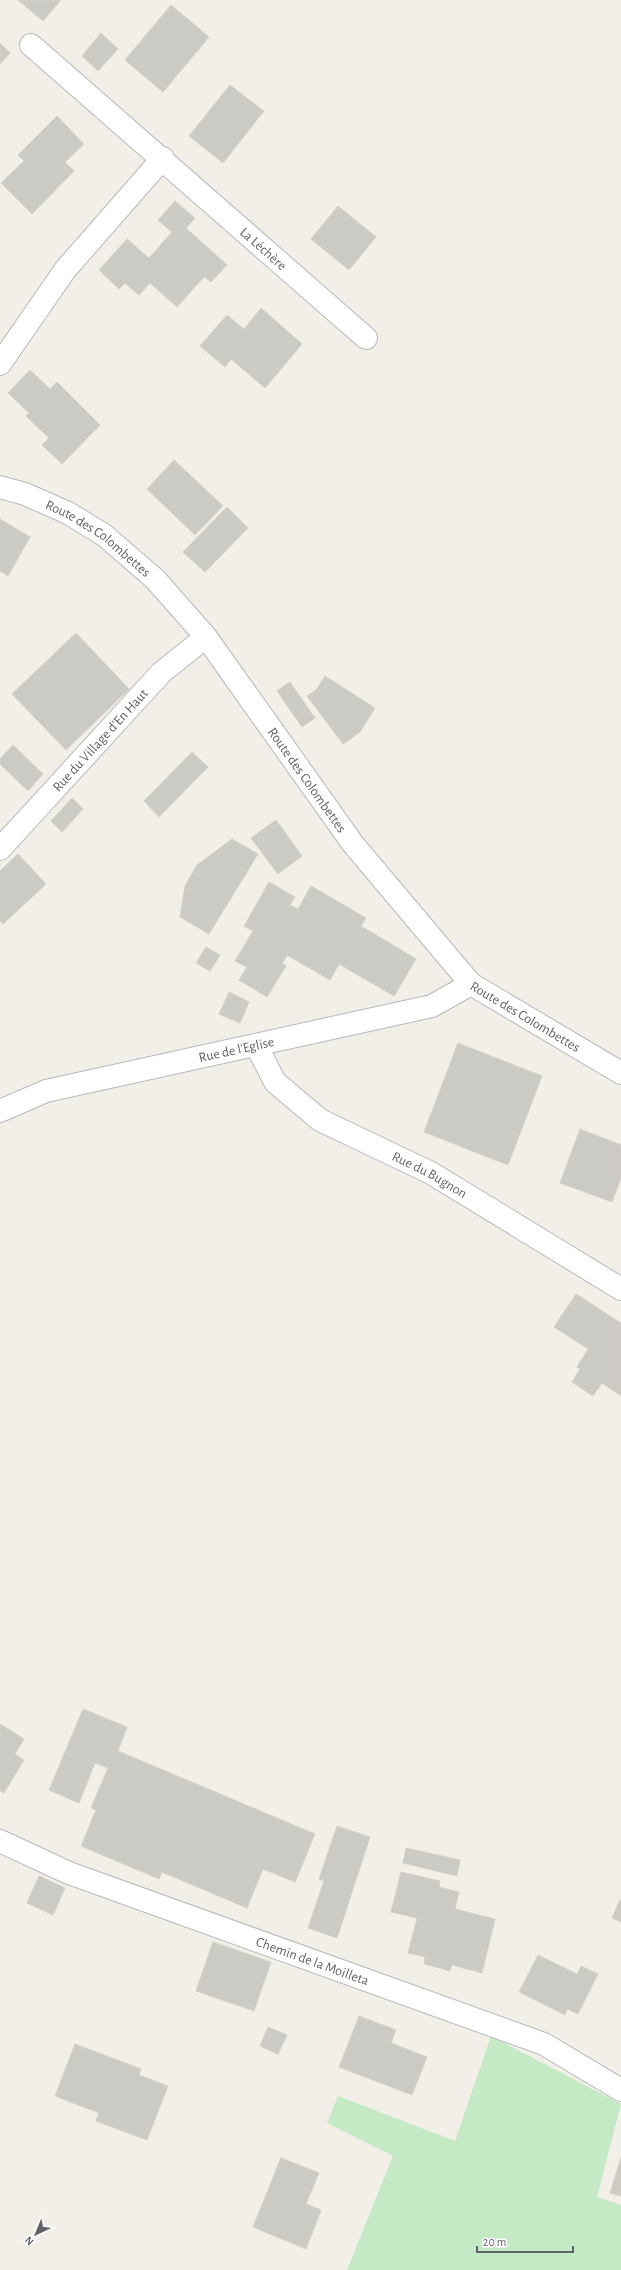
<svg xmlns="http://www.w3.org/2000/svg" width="621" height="2270" viewBox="0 0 621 2270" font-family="'Alegreya Sans',sans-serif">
	<rect width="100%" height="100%" fill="#f1efe8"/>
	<!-- green -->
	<path fill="#c5e8c5" d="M491 2036 621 2104 597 2197 621 2205V2270H347L393 2156 327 2123 338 2096 455 2141Z"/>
	<!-- building -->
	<path fill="#cccac5" stroke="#d6d1c6" d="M18 0H61L43 21Z
		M171 5 209 37 163 92 125 60Z
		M101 33 118 49 98 71 82 56Z
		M0 43 10 53 0 64Z
		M230 85 264 111 223 163 189 136Z
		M57 116 84 144 65 162 74 171 32 214 1 183 24 161 18 155Z
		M175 201 195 218 186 228 227 265 211 282 204 277 177 307 150 283 139 295 125 283 119 289 99 270 127 239 149 258 172 232 158 220Z
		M338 206 376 237 349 270 311 239Z
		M261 308 302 344 265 388 231 359 225 367 200 346 227 315 244 329Z
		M30 370 50 389 57 382 100 425 62 464 42 445 49 438 26 416 29 413 8 393Z
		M174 460 223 506 195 535 147 489Z
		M227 507 248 528 205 572 183 552Z
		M0 519 30 537 8 576 0 571Z
		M76 633 129 689 66 750 12 694Z
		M325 676 375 708 360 732 343 744 307 696 316 690Z
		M290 682 315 718 302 727 277 691Z
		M13 745 43 774 28 791 0 764V759Z
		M192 752 208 767 159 817 144 801Z
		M72 798 83 809 62 832 51 821Z
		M276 820 302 856 278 874 251 838Z
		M232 839 258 854 209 934 180 917 185 886 197 865Z
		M18 854 46 884 3 924 0 921V871Z
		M269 882 295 897 290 905 298 909 311 886 366 918 361 926 416 959 394 996 339 964 330 980 287 955 282 964 286 966 267 997 239 980 247 967 235 961 253 931 244 926Z
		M206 947 220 955 210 971 196 963Z
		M229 992 249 1002 240 1023 219 1014Z
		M458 1043 542 1076 508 1165 424 1132Z
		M580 1129 621 1145V1178L612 1202 560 1183Z
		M576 1294 621 1323V1396L602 1383 593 1396 572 1382 580 1369 577 1367 588 1349 554 1327Z
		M83 1709 127 1727 118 1751 315 1834 295 1882 263 1869 247 1908 162 1872 159 1879 81 1846 96 1810 91 1808 108 1768 95 1763 79 1803 49 1790Z
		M0 1724 24 1739 15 1754 24 1760 4 1793 0 1791Z
		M337 1826 370 1837 337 1938 308 1928 324 1881 319 1879Z
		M406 1848 460 1860 457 1876 403 1863Z
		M401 1872 440 1881 439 1887 459 1892 455 1909 495 1919 482 1973 452 1965 450 1971 424 1964 425 1957 408 1953 417 1918 391 1912Z
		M39 1876 65 1888 53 1915 27 1903Z
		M620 1900 621 1901V1922L612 1918Z
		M213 1942 271 1962 254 2011 196 1991Z
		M538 1955 577 1974 581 1966 598 1974 578 2014 567 2009 565 2015 519 1992Z
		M359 2016 396 2030 391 2043 427 2057 412 2095 339 2067Z
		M268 2027 287 2035 278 2054 260 2046Z
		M75 2044 141 2069 139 2075 168 2086 147 2140 96 2121 99 2113 55 2096Z
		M621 2157V2196L610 2193Z
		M281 2158 319 2173 306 2204 321 2210 306 2249 253 2227Z"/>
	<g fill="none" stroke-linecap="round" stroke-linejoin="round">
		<defs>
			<g id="street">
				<path id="s1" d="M31 45 366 338"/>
				<path d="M0 364 65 270 163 158"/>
				<path id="s2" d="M0 487 25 494 68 513 104 535 155 579 206 637 353 844 471 984 621 1073"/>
				<path id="s3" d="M0 849 161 673 206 637"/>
				<path id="s4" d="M256 1045 275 1082 320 1120 431 1173 621 1289"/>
				<path id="s5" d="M0 1111 46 1091 432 1006 471 984"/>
				<path id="s6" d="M0 1841 69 1873 544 2044 621 2090"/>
			</g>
		</defs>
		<!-- street casing -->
		<use href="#street" stroke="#b5b8bc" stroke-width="24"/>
		<!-- street -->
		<use href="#street" stroke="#fff" stroke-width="22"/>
	</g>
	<g text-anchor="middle" stroke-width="3" stroke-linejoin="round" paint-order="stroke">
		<!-- street labels -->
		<g font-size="14" fill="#5f6368" stroke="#fff">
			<text dy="5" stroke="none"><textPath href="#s1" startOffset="309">La Léchère</textPath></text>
			<text dy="5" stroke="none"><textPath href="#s2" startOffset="112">Route des Colombettes</textPath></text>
			<text dy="5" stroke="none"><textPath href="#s3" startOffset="148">Rue du Village d'En Haut</textPath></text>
			<text dy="5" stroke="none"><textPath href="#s2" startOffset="435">Route des Colombettes</textPath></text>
			<text dy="5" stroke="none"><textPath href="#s2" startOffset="760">Route des Colombettes</textPath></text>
			<text dy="5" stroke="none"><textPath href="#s5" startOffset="245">Rue de l'Eglise</textPath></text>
			<text dy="5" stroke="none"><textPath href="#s4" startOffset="223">Rue du Bugnon</textPath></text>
			<text dy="5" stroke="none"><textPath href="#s6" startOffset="335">Chemin de la Moilleta</textPath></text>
		</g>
	</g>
	<!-- north arrow -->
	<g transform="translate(36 2234) rotate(224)" stroke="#ffffff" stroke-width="3" paint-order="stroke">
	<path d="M0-3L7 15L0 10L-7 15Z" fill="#5f6368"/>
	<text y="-6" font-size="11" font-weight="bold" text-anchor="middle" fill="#5f6368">N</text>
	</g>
	<!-- scale -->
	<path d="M477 2246v6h96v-6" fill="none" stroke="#5f6368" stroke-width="2"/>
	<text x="483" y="2246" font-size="12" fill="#5f6368" stroke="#ffffff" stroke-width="3" paint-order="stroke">20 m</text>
</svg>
